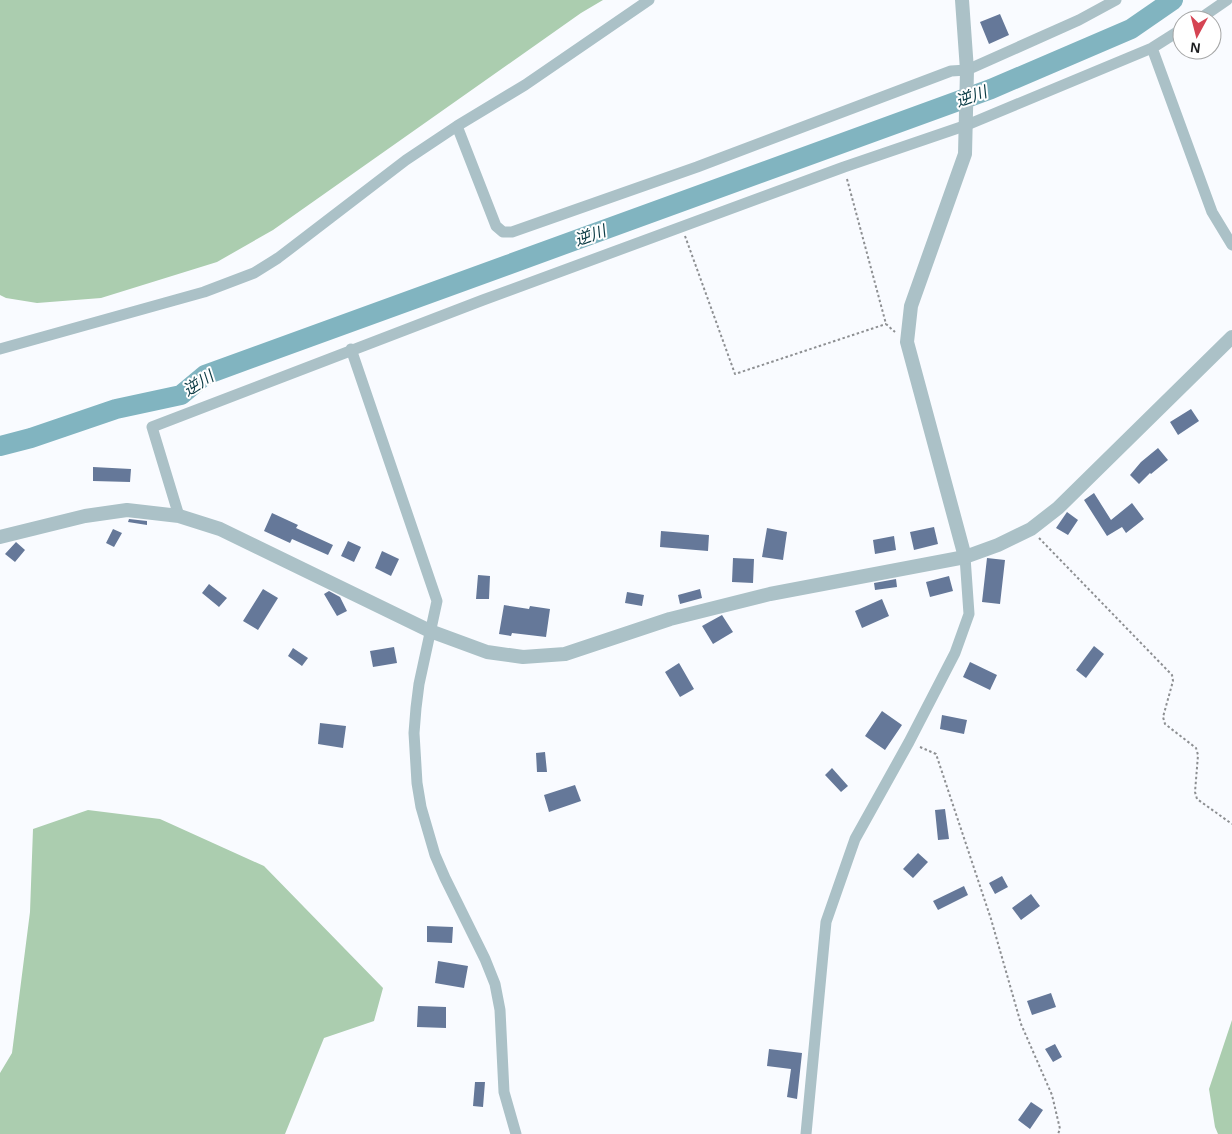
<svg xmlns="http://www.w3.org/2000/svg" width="1232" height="1134" viewBox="0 0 1232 1134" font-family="Arial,'Noto Sans JP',sans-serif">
	<rect width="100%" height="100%" fill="#f9fbff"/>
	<!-- forest -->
	<path fill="#abcdaf" d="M0 0H603L581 13 273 230 217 262 101 298 37 303 6 298 0 295Z
		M88 810 160 819 264 866 383 988 374 1021 324 1038 285 1134H0V1073L12 1053 30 912 33 829Z
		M1232 1020V1134H1218L1215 1127 1209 1089Z"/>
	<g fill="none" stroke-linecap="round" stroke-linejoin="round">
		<!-- river -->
		<path stroke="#81b4c0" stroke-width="20" d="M0 446 31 438 116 409 181 395 205 375 991 89 1131 29 1173 0"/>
	</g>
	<!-- building -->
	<path fill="#657899" d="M1000 14 1009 35 989 44 980 22Z
		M1191 409 1199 421 1178 435 1170 422Z
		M1158 448 1168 460 1151 474 1150 473 1139 484 1130 475 1141 462Z
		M93 467 131 469 130 482 93 481Z
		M1094 493 1111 520 1132 503 1144 519 1126 533 1122 527 1107 536 1084 500Z
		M1067 512 1078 520 1068 535 1056 528Z
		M272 513 298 525 296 528 333 545 328 555 292 539 290 543 264 531Z
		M129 519 147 521V525L128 522Z
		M934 527 938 544 914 550 910 532Z
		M767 528 787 532 783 560 762 557Z
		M113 529 122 533 114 547 106 543Z
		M661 531 709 535 708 551 660 547Z
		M894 536 896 550 875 554 873 540Z
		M348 541 361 547 354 562 341 556Z
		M16 542 25 550 15 562 5 554Z
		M382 551 399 559 391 576 375 568Z
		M733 558 754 559 753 583 732 582Z
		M987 558 1005 560 1000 604 982 602Z
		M478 575 490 576 489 599H476Z
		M949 576 953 591 930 597 926 582Z
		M896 579 897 587 875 590 874 583Z
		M209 584 227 598 219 607 202 593Z
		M263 589 278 598 258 630 243 621Z
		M700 589 702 598 680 604 678 595Z
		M329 591 340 597 347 611 337 616 324 594Z
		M627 592 644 595 642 606 625 603Z
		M882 599 889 616 862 628 855 611Z
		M504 605 529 609 530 606 550 609 546 637 512 633 511 636 499 634Z
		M722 615 733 632 713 644 702 626Z
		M1094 646 1104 654 1086 678 1076 670Z
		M394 647 397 663 373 667 370 651Z
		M293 648 308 658 302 666 288 656Z
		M970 662 997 675 990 690 963 677Z
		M679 663 694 689 680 697 665 672Z
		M882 711 902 725 885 750 865 736Z
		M942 715 967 720 964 734 940 729Z
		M320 723 346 726 343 748 318 744Z
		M545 752 547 772H537L536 753Z
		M832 768 848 786 841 792 825 775Z
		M575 785 581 801 549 812 544 795Z
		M945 809 949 839 938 840 935 810Z
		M918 853 928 862 913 878 903 869Z
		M1002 876 1008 887 995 894 989 883Z
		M964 886 968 895 938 910 933 901Z
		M1031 894 1040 906 1021 920 1012 908Z
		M427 926 453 927 452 943 427 942Z
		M438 961 468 966 464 988 435 983Z
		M1051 993 1056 1007 1032 1015 1027 1001Z
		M418 1006 446 1007V1028L417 1027Z
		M1055 1044 1062 1057 1053 1062 1045 1049Z
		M769 1049 802 1053 797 1099 787 1097 791 1069 767 1066Z
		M475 1082H485L483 1107 473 1106Z
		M1031 1102 1043 1110 1030 1129 1018 1120Z"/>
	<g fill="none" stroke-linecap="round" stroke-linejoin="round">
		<!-- path -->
		<path stroke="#8d8f92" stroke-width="2" stroke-dasharray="2.5 2.5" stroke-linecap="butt" d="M847 179 886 324 895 332
			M685 236 735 374 886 324
			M1039 538 1172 675 1173 681 1163 717 1165 724 1196 748 1198 755 1195 792 1197 799 1232 824
			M920 747 936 754 991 919 1021 1024 1052 1095 1060 1129 1058 1134"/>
		<!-- minor -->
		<path stroke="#abc1c7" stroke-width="11" d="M1198 20 1227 0
			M1152 48 1212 212 1232 245
			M457 126 496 226 503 232H512L697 167 951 71 967 70 1079 20 1116 0
			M0 349 204 292 254 273 278 258 406 160 457 126 525 85 649 0
			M351 349 437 601 419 684 416 708 414 733 417 783 421 807 435 855 445 878 485 959 495 984 500 1010 504 1092 516 1134
			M179 516 152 427 483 300 844 167 967 125 1152 48 1182 29
			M806 1134 826 922 855 839 909 742 955 653 969 614 965 557"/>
		<!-- tertiary -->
		<path stroke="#abc1c7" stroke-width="14" d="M962 0 967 70 965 154 911 306 907 342 965 557
			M0 537 85 516 127 510 179 516 220 529 430 631 487 652 523 657 565 654 670 619 770 594 965 557 998 545 1031 529 1058 508 1232 337"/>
	</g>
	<g text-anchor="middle" stroke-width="4" stroke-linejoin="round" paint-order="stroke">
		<!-- water labels -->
		<g font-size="16" font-style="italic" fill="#0b3b45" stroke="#fff">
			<text transform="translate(971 96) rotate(-20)" y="6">逆川</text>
			<text transform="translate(590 235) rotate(-20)" y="6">逆川</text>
			<text transform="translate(198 383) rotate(-32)" y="6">逆川</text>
		</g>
	</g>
	<!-- north arrow -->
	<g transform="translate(1197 35) rotate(187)"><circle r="24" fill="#ffffff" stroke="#a4a5a5"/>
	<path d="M0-4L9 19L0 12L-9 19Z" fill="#d54453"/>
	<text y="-8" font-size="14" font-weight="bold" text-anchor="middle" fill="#1c1d1f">N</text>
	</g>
</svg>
